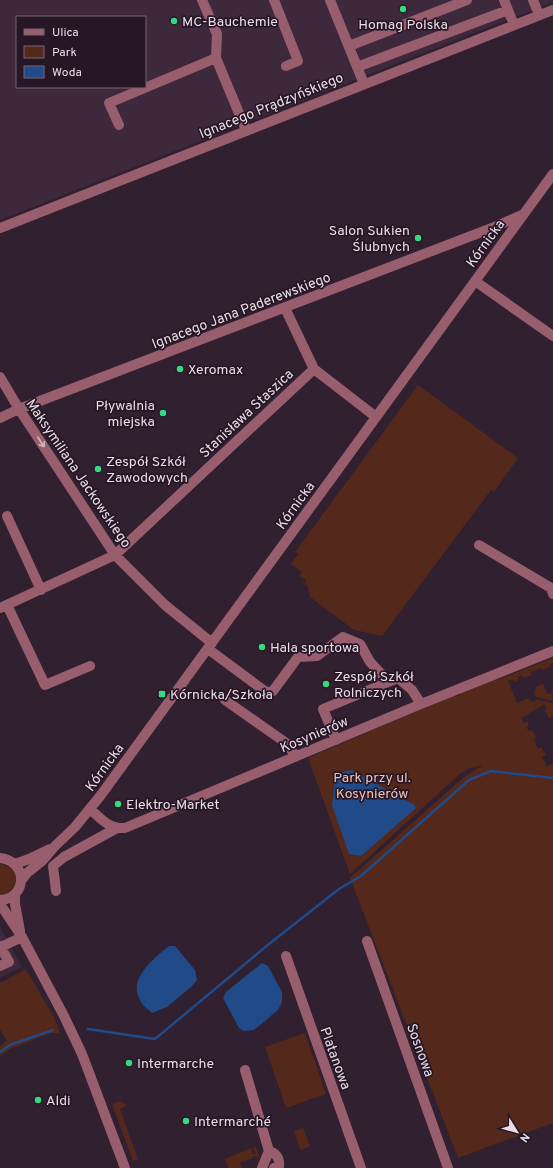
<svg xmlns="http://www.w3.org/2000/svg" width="553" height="1168" viewBox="0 0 553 1168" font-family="Overpass,sans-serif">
	<rect width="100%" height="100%" fill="#312030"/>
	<!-- built -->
	<path fill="#3e293c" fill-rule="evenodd" d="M0 0H553V2L0 220ZM17 17H145V87H17Z
		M0 927 22 967 0 978Z"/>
	<!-- green -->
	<path fill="#54281a" d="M418 385 518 458 494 492 491 490 382 636 354 630 310 597 308 587 304 584 306 580 299 576 302 572 291 564 298 554 295 552Z
		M553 658V663L549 665 550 667 542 670 541 668 531 672 532 675 524 678 522 675 518 677V680L514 682 513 679 508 681 517 703 529 698 531 702 537 700 553 703V716L549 718 545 710 547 709 545 704 521 718 524 723 527 721 529 726 526 727 529 731 532 730 536 738 534 740 538 749 541 747 546 755 542 757 547 766 553 763V1123L458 1158 350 878 464 777 483 765 470 768 461 773 350 874 308 758 454 695 456 697 461 694V692L496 678 497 680Z
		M543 684 547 694 552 693 551 690 553 689V694L552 695 553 701 536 697 534 692 536 691 535 687Z
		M0 864C21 867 21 892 0 895Z
		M26 969 55 1019 61 1034 50 1033 10 1049 0 1056V1046L7 1041 0 1029V983Z
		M305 1033 326 1094 286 1108 265 1047Z
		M120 1101 124 1103 126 1106 120 1109 138 1159 133 1161 112 1104Z
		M303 1128 310 1146 300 1150 294 1131Z
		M256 1147 259 1156 257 1157 255 1156H253V1158L240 1163 242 1168H229L225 1159 251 1148 253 1154H256L253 1148Z"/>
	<!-- water -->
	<path fill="#214a88" d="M352 770 405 800 413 804 416 808 361 856 349 854 332 805 335 781 337 775 341 772Z
		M169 946H175L195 970 197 980 192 986 167 1007 152 1013C149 1010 143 1006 141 1002 126 980 154 958 169 946Z
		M262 963 268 966 282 992V1002L278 1010 254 1030 244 1031 239 1028 223 998 226 992Z"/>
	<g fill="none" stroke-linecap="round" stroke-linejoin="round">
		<!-- stream -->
		<path stroke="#214a88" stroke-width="2.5" d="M88 1029 155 1039 269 944 339 889 361 876 469 780 491 771 553 778
			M0 1052 10 1045 53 1030"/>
		<!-- minor -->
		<path stroke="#985e6d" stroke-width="10" d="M202 0 217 34 216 58 246 130
			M274 0 298 61 286 66
			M330 0 364 84
			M504 0 514 25
			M533 0 539 15
			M349 46 467 0
			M357 67 508 10
			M119 125 109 103 216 58
			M0 228 553 10
			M475 281 553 336
			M285 308 314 369 376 417
			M0 377 19 409 115 555 165 605 212 643
			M0 418 19 409 492 228 524 214
			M7 516 41 590
			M479 545 551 588 553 594
			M7 605 45 685 90 666
			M0 608 115 555 314 369
			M208 649 266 692 273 691 298 657 317 656 343 637 360 644 370 662 388 681
			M225 700 289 745 295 757
			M336 740 323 709 398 678 412 690 421 704
			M90 809C101 819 109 829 125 828L421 704 553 651
			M0 858C28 861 28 898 0 900
			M15 864 29 859 50 849
			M21 881 27 873 43 860 54 847 75 827 101 795 553 174
			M56 891 53 866 64 857 117 828
			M15 895V904L20 931
			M0 904 22 937 64 1016 82 1054 125 1168
			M367 941 448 1168
			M0 946 9 962 0 966
			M1 947 22 937
			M286 956 361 1168
			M245 1070 269 1151 262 1168
			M269 1151C276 1153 280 1158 279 1166L274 1168"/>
	</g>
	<!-- one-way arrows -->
	<defs><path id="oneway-shaft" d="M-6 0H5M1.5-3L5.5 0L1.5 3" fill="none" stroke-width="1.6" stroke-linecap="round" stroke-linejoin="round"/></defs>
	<use stroke="#d0b6c2" href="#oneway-shaft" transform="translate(41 442) rotate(57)"/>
	<!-- markers -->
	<g fill="#36d880" stroke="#271726" stroke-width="1.5">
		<circle cx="403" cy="9" r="4"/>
		<circle cx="174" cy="21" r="4"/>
		<circle cx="418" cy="238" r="4"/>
		<circle cx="180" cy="369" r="4"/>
		<circle cx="163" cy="413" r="4"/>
		<circle cx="98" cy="469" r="4"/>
		<circle cx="262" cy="647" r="4"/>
		<circle cx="326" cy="684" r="4"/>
		<rect x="158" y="690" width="8" height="8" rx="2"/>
		<circle cx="118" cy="804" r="4"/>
		<circle cx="129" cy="1063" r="4"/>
		<circle cx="38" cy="1100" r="4"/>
		<circle cx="186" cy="1121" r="4"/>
	</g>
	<g text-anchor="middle" stroke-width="3.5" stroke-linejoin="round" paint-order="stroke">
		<!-- poi labels -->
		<g font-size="14" fill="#e8dce7" stroke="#271726" text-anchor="start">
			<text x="182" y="26">MC-Bauchemie</text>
			<text x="403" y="29" text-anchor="middle">Homag Polska</text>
			<text x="410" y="235" text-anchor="end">Salon Sukien<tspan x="410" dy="16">Ślubnych</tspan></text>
			<text x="188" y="374">Xeromax</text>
			<text x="155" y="410" text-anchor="end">Pływalnia<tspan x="155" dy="16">miejska</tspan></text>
			<text x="106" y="466">Zespół Szkół<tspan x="106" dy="16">Zawodowych</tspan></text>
			<text x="270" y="652">Hala sportowa</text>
			<text x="334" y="681">Zespół Szkół<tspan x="334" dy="16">Rolniczych</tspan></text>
			<text x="170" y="699">Kórnicka/Szkoła</text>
			<text x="126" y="809">Elektro-Market</text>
			<text x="137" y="1068">Intermarche</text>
			<text x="46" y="1105">Aldi</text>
			<text x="194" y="1126">Intermarché</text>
		</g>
		<!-- street labels -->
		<g font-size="14" fill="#e8dce7" stroke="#271726">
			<text transform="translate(271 105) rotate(-22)" y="5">Ignacego Prądzyńskiego</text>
			<text transform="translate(485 243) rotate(-54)" y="5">Kórnicka</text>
			<text transform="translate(241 310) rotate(-21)" y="5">Ignacego Jana Paderewskiego</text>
			<text transform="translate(246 413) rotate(-43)" y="5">Stanisława Staszica</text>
			<text transform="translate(79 473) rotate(56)" y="5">Maksymiliana Jackowskiego</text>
			<text transform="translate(295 505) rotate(-54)" y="5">Kórnicka</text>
			<text transform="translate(314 734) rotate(-23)" y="5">Kosynierów</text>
			<text transform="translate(104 767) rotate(-54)" y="5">Kórnicka</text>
			<text transform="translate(421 1050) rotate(70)" y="5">Sosnowa</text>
			<text transform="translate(336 1058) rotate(70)" y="5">Platanowa</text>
		</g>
		<!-- park labels -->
		<g font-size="14" fill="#f1c3b4" stroke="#271726">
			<text x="372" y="782">Park przy ul.<tspan x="372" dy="16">Kosynierów</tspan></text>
		</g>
	</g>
	<!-- legend -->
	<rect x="16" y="16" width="130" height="72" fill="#271726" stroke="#746673"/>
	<rect x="24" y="29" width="20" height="6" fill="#985e6d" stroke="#746673"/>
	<text x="52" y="36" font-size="12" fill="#e8dce7">Ulica</text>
	<rect x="24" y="46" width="20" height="12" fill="#54281a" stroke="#746673"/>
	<text x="52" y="56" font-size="12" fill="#e8dce7">Park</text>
	<rect x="24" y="66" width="20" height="12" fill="#214a88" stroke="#746673"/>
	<text x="52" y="76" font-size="12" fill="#e8dce7">Woda</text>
	<!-- north arrow -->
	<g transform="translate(517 1132) rotate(127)" stroke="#271726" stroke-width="3" paint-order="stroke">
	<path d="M0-3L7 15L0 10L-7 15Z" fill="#e8dce7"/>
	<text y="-6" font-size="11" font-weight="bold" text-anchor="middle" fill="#e8dce7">N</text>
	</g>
</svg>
